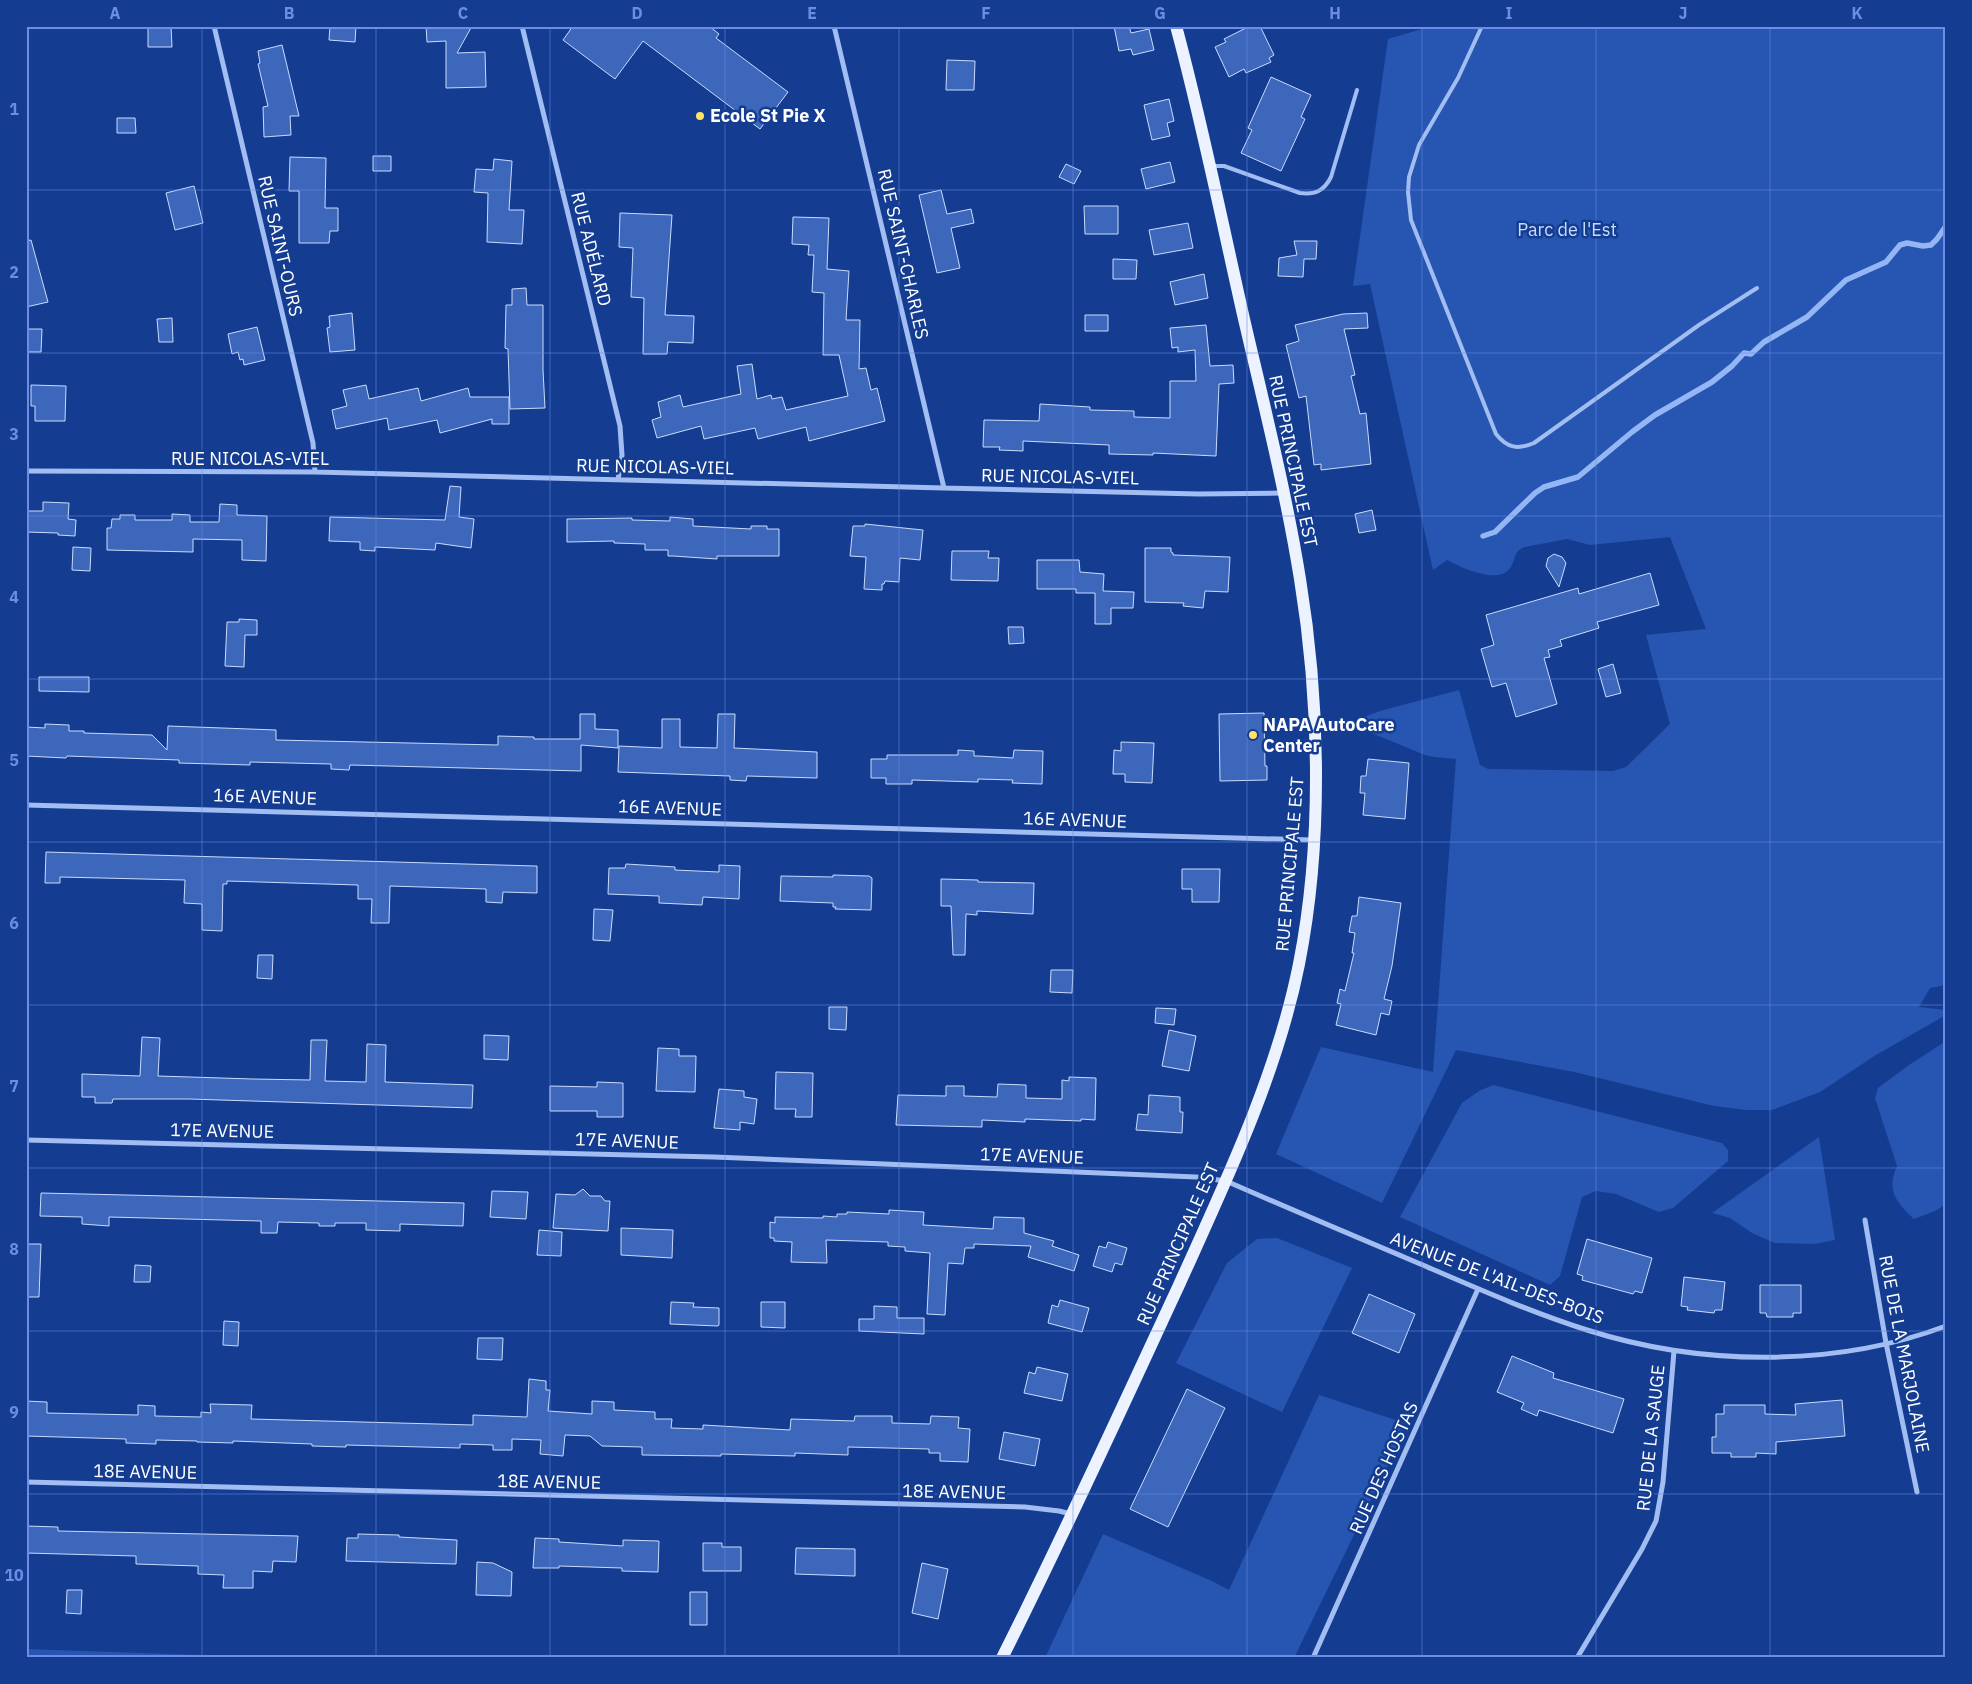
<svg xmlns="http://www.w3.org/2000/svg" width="1972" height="1684" viewBox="0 0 1972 1684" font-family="'IBM Plex Sans',sans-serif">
	<rect width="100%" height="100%" fill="#143d92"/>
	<!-- green -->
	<path fill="#2656b1" d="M1432 26H1946V985L1930 988 1919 1007 1946 1010V1015L1876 1055 1820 1092 1772 1110H1746L1714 1106 1574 1072 1456 1050 1382 1203 1276 1154 1321 1047 1433 1072 1456 759 1434 757 1425 755 1352 725 1353 721 1380 711 1459 690 1480 765 1488 769 1613 771 1626 767 1670 724 1646 635 1706 629 1670 537 1590 545 1567 539 1525 547C1514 551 1516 556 1512 565 1502 587 1462 568 1447 560L1433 570 1370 284 1353 286 1388 39Z
		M1946 1041V1204L1935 1211 1914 1219C1896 1202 1886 1190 1897 1166L1875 1098 1878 1088 1909 1065Z
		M1493 1085 1722 1143 1728 1150V1161L1673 1208 1659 1212 1616 1194 1596 1191 1582 1197 1560 1276 1550 1285 1400 1217 1462 1103 1479 1091Z
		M1819 1137 1835 1240 1814 1244 1775 1243 1752 1233 1730 1218 1712 1213Z
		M1277 1238 1352 1268 1282 1412 1176 1363 1227 1263 1257 1239Z
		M1319 1395 1408 1424 1294 1658H1045L1103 1534 1212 1581 1229 1590Z
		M26 1649 287 1658H26Z"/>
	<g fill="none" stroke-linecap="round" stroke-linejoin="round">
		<!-- stream -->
		<path stroke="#94b6f4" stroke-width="5.5" d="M1483 536 1495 532 1535 493 1544 487 1578 477 1632 432 1655 415 1712 382 1732 366 1744 353 1751 354 1764 342 1807 317 1846 280 1886 262 1900 245 1907 243 1923 246 1931 245 1937 239 1946 226"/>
	</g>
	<!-- building -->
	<path fill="#3d67ba" stroke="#c9dbfc" d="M148 26H171L172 47H148Z
		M330 26H356L355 42 329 40Z
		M426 26H472L457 53 485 52 486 87 446 88V41L427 42Z
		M573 26H709L719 34 716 38 788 92 760 129 643 41 615 79 563 40Z
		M1114 26H1129L1131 33 1149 29 1154 50 1133 55 1131 49 1119 51Z
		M1250 26H1260L1274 55 1269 58 1271 62 1246 73 1244 69 1229 77 1215 47 1226 42 1224 39Z
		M282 45 299 116H290L291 135 264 137 263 107 268 106 258 64 260 63 258 51Z
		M947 60 975 61 974 90H946Z
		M1271 77 1311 95 1301 117 1305 119 1281 171 1241 153 1252 130 1248 128Z
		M1169 99 1174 121 1167 123 1170 136 1152 140 1144 105Z
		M117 118H135L136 133H117Z
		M373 156H391V171H373Z
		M290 157 326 158 325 208H338V231H330L329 243H299V191H289Z
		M494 159 512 161 509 210H524L522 244 487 242 488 193 474 192 476 169 493 170Z
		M1170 162 1175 182 1146 189 1141 169Z
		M1066 164 1081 171 1074 184 1059 177Z
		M194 186 203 223 175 230 166 193Z
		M941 190 947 214 971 209 974 223 951 228 960 268 937 273 919 195Z
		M1084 206H1118V234H1085Z
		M620 213 672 215 665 315 694 316 693 343 668 342 667 354H643L644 298 631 297 633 248 619 247Z
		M793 217 829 218 827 269 849 271 846 320H860L859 369 866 368 871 390 877 388 885 421 809 441 806 427 758 439 755 428 704 439 701 426 657 438 652 420 661 417 658 402 680 395 683 407 741 394 737 366 752 364 757 399 771 395 772 399 782 397 786 410 848 396 839 355H823L824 293 812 292 814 255H808L809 245 792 244Z
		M1188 223 1193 248 1154 255 1149 230Z
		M31 240 48 302 26 307V241Z
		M1294 241H1317L1316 259H1304L1303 277 1278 276 1279 258 1297 255Z
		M1113 259 1137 260 1136 279H1113Z
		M1204 274 1208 298 1175 305 1170 282Z
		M526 288 527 305H543V370L545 408 510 409 508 349 505 348 506 305H512V289Z
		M352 313 355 350 330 352 327 328 330 327 329 316Z
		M1367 313 1368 328 1344 329 1355 375 1351 376 1360 414 1366 413 1371 464 1321 470V464L1314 465 1306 396 1299 398 1286 345 1299 341 1295 325 1343 314Z
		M1085 315H1108V331H1085Z
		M172 318 173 342H159L157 319Z
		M1206 325 1210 366 1233 365 1234 383 1219 384 1216 456 1153 453V455L1109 454V445L1023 441V451L999 450 1000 447H983L984 420 1039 421 1040 404 1090 407V410L1134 411V417L1170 418V381H1196L1195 350 1178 352V347L1172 348 1170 328Z
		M257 327 265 360 244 365 243 359 240 360 238 352 232 354 228 334Z
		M26 329H42L41 352H26Z
		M31 385 66 386 65 421H35V406H31Z
		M366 385 369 399 418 388 421 401 468 388 470 397H509V424H492V419L440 433 437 420 389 430 387 418 336 429 332 410 347 406 343 390Z
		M450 486 461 487 459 517 474 519 471 548 436 543 435 550 375 547V551L360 550V542L329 541 330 517 445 520Z
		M43 502 69 503 68 519 76 520 75 536 58 535V533L26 532V511H43Z
		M220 504 237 505V515L267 516 266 561 242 560V540L193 539V552L107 550V528H111L112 519H120V515H135V520H172V514L190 515V522H219Z
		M1372 510 1376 530 1359 533 1355 514Z
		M670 517 693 519V526L751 529V526H767V529H779V556H717V559L673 556H668V550H645V544L614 543V541L567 542V519L632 518V520L670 521Z
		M865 524 923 530 920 560 900 558 899 582 885 581 884 584H882V590L864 589 866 557 850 556 853 526H865Z
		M73 547 91 548 90 571 72 570Z
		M1145 548H1171V552L1173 553V555L1230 557 1228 592 1205 591 1203 608 1183 606 1184 603 1145 602Z
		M952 551H989L988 558H999L998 581 951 580Z
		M1554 554 1562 557 1566 563 1559 587 1546 566 1548 558Z
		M1037 560H1079L1080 572 1104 574 1103 591 1134 592 1133 608H1111V624H1095V593H1076V589H1037Z
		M1650 573 1659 605 1597 622 1599 628 1560 640 1562 646 1548 650 1550 657 1544 658 1557 704 1516 717 1506 683 1492 687 1481 649 1494 645 1486 615 1578 588 1579 594Z
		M239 619 257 620V635H245L244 667 225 666 227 622H239Z
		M1008 627H1023L1024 643 1009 644Z
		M1613 664 1621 693 1606 697 1598 669Z
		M39 677H89V692L39 691Z
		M1264 713 1265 766H1267V780L1220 781 1219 714Z
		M580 714H595V729L618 730V748L581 745V771L350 765 349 770 331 769V764L250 762V765L179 763V760L67 756 66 758 26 756V727L45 728V724L69 725V731H84V733L152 735 167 750 168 726 276 730V740L498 745V736L534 737V739H580Z
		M718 714H735L734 748 817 752V778L747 776 746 781 730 780V776L618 772 619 746 662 748V719H680V747L717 748Z
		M1121 742 1154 743 1152 783 1125 782V774H1113L1114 750 1121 751Z
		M958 750 974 751V756H979L1013 758 1014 750 1043 751 1042 784 1012 783 1013 780 978 779V782L912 780V784H886V778H871V759H887V755H958Z
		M1368 759 1409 763 1405 819 1363 815 1365 793H1360L1361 776H1366Z
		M46 852 535 866H537V893L503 892 502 903 486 902V889L390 886 389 923H371L372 899H358V885L227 881V884H223L222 931 202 930V904L184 903 185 880 60 877V883H45Z
		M626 864 675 867V870L719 872V865L740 866 739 899 703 897 702 905 659 903V896L608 894 609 868H625Z
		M1182 869H1220L1219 902H1192V889H1182Z
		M833 875 869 876 872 878 871 910 835 909 836 907H833V903L780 901 781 876 833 877Z
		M941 879 978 880V882L1034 883 1033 914 977 911V915L966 914 965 955H953L951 906H941Z
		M1359 897 1401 903 1392 966 1384 999 1392 1001 1389 1015 1381 1013 1376 1035 1336 1025 1341 1004 1337 1003 1340 989 1345 991 1354 953H1352L1355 933 1349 932 1352 916H1357Z
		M594 909 613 910 610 941 593 940Z
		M258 955H273L272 979 257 978Z
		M1051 970H1073L1072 993 1050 992Z
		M829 1007H847L846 1030 829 1029Z
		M1156 1008 1176 1009 1174 1025 1155 1023Z
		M1169 1030 1196 1036 1189 1071 1162 1066Z
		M484 1035 509 1036 508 1060 484 1059Z
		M142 1037 160 1038 158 1076 253 1079 310 1080 311 1040H327L325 1081 366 1082 367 1044 386 1045 385 1082 473 1085 472 1108 189 1099H113L112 1103H95V1097H82V1074L140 1076Z
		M658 1048 679 1049V1056H696L695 1092 656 1091Z
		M776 1072 813 1073 812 1117H795L796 1109H775Z
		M1069 1077 1096 1078 1095 1120 1081 1119V1121L1025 1119V1122L982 1120V1127L896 1125 898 1095 946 1096V1086H964V1096L997 1097 998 1084 1026 1085V1098L1062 1099V1080L1069 1081Z
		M597 1082 623 1083V1117H597V1111H550V1086L597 1087Z
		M719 1089 744 1091V1097L757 1099 754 1124 740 1122V1130L714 1128Z
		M1149 1095 1180 1097V1112H1183L1182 1133 1136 1130 1138 1114 1148 1115Z
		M583 1189 590 1196H601L605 1201H610L608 1231 553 1228 556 1194 575 1195Z
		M492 1191 528 1192 526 1219 490 1217Z
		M41 1193 464 1203 463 1226 400 1224V1231L366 1230V1223H335V1226H319V1223L278 1222 277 1233H261V1221L109 1217V1226L82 1224V1217L40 1216Z
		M889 1210 924 1212 923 1225 993 1229 994 1217 1024 1218V1233L1054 1241 1052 1246 1079 1255 1074 1271 1028 1257 1031 1246 974 1244V1248H965L963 1264 948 1263 945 1315 927 1314 930 1253 905 1251V1247L888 1246V1242L826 1240 827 1263 791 1262 792 1242 774 1241V1238H770V1222L775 1223V1217L823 1218V1216L837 1217V1214H847V1212L889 1214Z
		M621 1228 673 1230 672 1258 621 1255Z
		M539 1230 562 1232 561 1256 537 1255Z
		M1587 1239 1652 1258 1642 1293 1635 1291 1633 1294 1582 1280 1583 1276 1577 1274Z
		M1108 1242 1127 1248 1122 1265 1115 1263 1112 1272 1093 1266 1099 1246 1106 1248Z
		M26 1244H41L39 1297H26Z
		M135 1265 151 1266 150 1282H134Z
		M1684 1277 1725 1282 1722 1310H1715L1714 1313 1687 1310 1688 1307 1681 1306Z
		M1760 1285H1801V1313H1793V1317H1767L1766 1313H1760Z
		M1369 1294 1415 1314 1399 1353 1352 1333Z
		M1060 1300 1089 1308 1082 1332 1048 1323 1052 1305 1058 1307Z
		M671 1302 694 1303 693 1307 719 1308V1325L718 1326 670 1324Z
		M761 1302H785V1328L761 1327Z
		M874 1306 897 1307V1318H924V1334L859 1331V1319H874Z
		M224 1321 239 1322 238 1346 223 1345Z
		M478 1338H503L502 1360 477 1359Z
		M1512 1356 1554 1373 1553 1378 1624 1399 1613 1433 1539 1410 1537 1416 1521 1409 1524 1403 1497 1392Z
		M1037 1367 1068 1374 1062 1401 1024 1393 1029 1372 1035 1374Z
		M529 1379 546 1381V1390H550L548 1411 592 1414V1401L614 1402V1410L655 1412V1419H672L671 1428 703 1429V1425L790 1430 791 1419 854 1421 855 1416H892V1423L930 1424 931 1416 959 1417 958 1428 970 1429 968 1462 940 1461V1453H929V1449L848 1447V1455L795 1453V1456L721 1454V1456L642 1455V1447L602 1446 590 1436 565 1435 563 1456 540 1454 541 1440 512 1439V1450H493V1445L460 1444V1448L346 1445V1447L312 1446V1444L233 1441V1443L197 1442V1441L156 1440V1444L126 1443V1439L26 1436V1401L47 1402V1413L138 1415V1405L155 1406V1416L201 1417V1412L211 1413 210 1404 252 1405 251 1419 473 1425V1415L527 1417Z
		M1187 1389 1225 1408 1168 1527 1130 1509Z
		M1842 1400 1845 1436 1776 1442V1454L1756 1453V1457H1731V1453H1712V1437H1716V1414H1724V1405H1765V1414L1796 1415 1795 1404Z
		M1004 1432 1040 1439 1035 1466 999 1459Z
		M26 1526 58 1527V1531L298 1536 296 1562 273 1561 272 1572 253 1571V1588H223L224 1575 198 1574V1566L136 1564V1556L26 1553Z
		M358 1534 399 1535V1537L457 1540 456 1564 346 1561 347 1538H358Z
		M535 1538 559 1539V1542L623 1546V1540L659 1541 658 1572 622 1571V1568L559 1566V1568H533Z
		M703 1543H722V1547H741V1571H703Z
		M796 1548 855 1549V1576L795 1574Z
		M477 1562 493 1563 512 1572 511 1596 476 1595Z
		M922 1563 948 1569 938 1619 912 1613Z
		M67 1590H82L81 1614 66 1613Z
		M690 1592H707V1625H690Z"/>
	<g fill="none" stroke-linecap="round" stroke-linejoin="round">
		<!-- lane -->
		<path stroke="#a2bdf1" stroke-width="4" d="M1482 26 1458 78 1419 145 1409 177 1408 192 1411 220 1496 434C1507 448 1518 450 1534 443L1699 325 1757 288
			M1212 166H1224L1300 193C1315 195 1324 191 1331 177L1357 90"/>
		<!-- street -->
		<path stroke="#a2bdf1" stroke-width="5" d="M214 26 313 443 315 472
			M522 26 620 426 622 455 618 480
			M834 26 944 488
			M26 471 315 472 944 488 1199 494 1283 493
			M26 805 1312 840
			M26 1140 714 1157 1196 1177 1226 1181C1290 1209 1354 1236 1418 1263 1474 1287 1530 1312 1587 1330 1700 1366 1834 1368 1946 1326
			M1865 1220 1886 1343 1917 1492
			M26 1482 1025 1507 1059 1511 1071 1514
			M1313 1658 1478 1289
			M1577 1658 1642 1549 1656 1521 1663 1482 1674 1351"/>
		<!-- primary -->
		<path stroke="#ecf2ff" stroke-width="12" d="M1002 1658C1064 1535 1121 1410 1179 1285 1225 1183 1277 1075 1299 964 1323 843 1320 701 1300 579 1286 492 1264 405 1244 319 1222 222 1202 122 1176 26"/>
	</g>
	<!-- grid -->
	<path fill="none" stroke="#6c8ce6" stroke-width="1" stroke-opacity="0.55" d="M202 26V1658M376 26V1658M550 26V1658M725 26V1658M899 26V1658M1073 26V1658M1247 26V1658M1422 26V1658M1596 26V1658M1770 26V1658M26 190H1946M26 353H1946M26 516H1946M26 679H1946M26 842H1946M26 1005H1946M26 1168H1946M26 1331H1946M26 1494H1946"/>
	<!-- markers -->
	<g fill="#ffe362" stroke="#143d92" stroke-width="2">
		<circle cx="700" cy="116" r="5"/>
		<circle cx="1253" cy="735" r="5"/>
	</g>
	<g text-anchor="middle" stroke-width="5" stroke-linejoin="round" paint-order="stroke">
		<!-- poi labels -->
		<g font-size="18" font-weight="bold" fill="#fff" stroke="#143d92" text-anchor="start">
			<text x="710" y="122">Ecole St Pie X</text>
			<text x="1263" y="731">NAPA AutoCare<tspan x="1263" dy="21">Center</tspan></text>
		</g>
		<!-- park labels -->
		<g font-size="18" fill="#c9dbfc" stroke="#143d92">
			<text x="1567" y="236">Parc de l'Est</text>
		</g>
		<!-- street labels -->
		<g font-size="18" fill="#fff" stroke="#143d92">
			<text transform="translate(280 246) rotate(77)" y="6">RUE SAINT-OURS</text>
			<text transform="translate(591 249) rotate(76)" y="6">RUE ADÉLARD</text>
			<text transform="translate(903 254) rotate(77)" y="6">RUE SAINT-CHARLES</text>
			<text x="250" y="465">RUE NICOLAS-VIEL</text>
			<text transform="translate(1293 461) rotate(78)" y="6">RUE PRINCIPALE EST</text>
			<text transform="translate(655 467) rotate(1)" y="6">RUE NICOLAS-VIEL</text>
			<text transform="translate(1060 477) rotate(1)" y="6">RUE NICOLAS-VIEL</text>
			<text transform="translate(265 797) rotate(2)" y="6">16E AVENUE</text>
			<text transform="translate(670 808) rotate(2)" y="6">16E AVENUE</text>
			<text transform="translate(1075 820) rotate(2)" y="6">16E AVENUE</text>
			<text transform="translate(1290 864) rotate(-85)" y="6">RUE PRINCIPALE EST</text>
			<text transform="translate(222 1131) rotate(1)" y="6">17E AVENUE</text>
			<text transform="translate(627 1141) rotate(2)" y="6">17E AVENUE</text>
			<text transform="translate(1032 1156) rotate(2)" y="6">17E AVENUE</text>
			<text transform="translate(1178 1244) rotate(-66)" y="6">RUE PRINCIPALE EST</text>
			<text transform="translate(1497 1278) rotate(21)" y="6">AVENUE DE L'AIL-DES-BOIS</text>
			<text transform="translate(1904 1354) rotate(79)" y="6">RUE DE LA MARJOLAINE</text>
			<text transform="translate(1651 1438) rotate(-84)" y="6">RUE DE LA SAUGE</text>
			<text transform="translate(1384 1468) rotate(-66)" y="6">RUE DES HOSTAS</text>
			<text transform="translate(145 1472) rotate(1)" y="6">18E AVENUE</text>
			<text transform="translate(549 1482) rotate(1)" y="6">18E AVENUE</text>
			<text transform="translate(954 1492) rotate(1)" y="6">18E AVENUE</text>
		</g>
	</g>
	<!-- border -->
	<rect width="1972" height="1684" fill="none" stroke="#143d92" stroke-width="55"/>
	<rect x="28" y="28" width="1916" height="1628" fill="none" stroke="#6c8ce6" stroke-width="2"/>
	<g font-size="16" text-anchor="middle" font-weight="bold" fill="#6c8ce6">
		<text x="115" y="19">A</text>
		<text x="289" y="19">B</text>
		<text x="463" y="19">C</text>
		<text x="637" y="19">D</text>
		<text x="812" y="19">E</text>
		<text x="986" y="19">F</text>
		<text x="1160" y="19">G</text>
		<text x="1335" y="19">H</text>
		<text x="1509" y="19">I</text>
		<text x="1683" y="19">J</text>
		<text x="1857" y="19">K</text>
		<text x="14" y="115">1</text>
		<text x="14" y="278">2</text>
		<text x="14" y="440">3</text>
		<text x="14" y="603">4</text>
		<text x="14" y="766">5</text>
		<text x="14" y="929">6</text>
		<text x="14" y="1092">7</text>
		<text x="14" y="1255">8</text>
		<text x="14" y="1418">9</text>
		<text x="14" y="1581">10</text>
	</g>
</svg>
